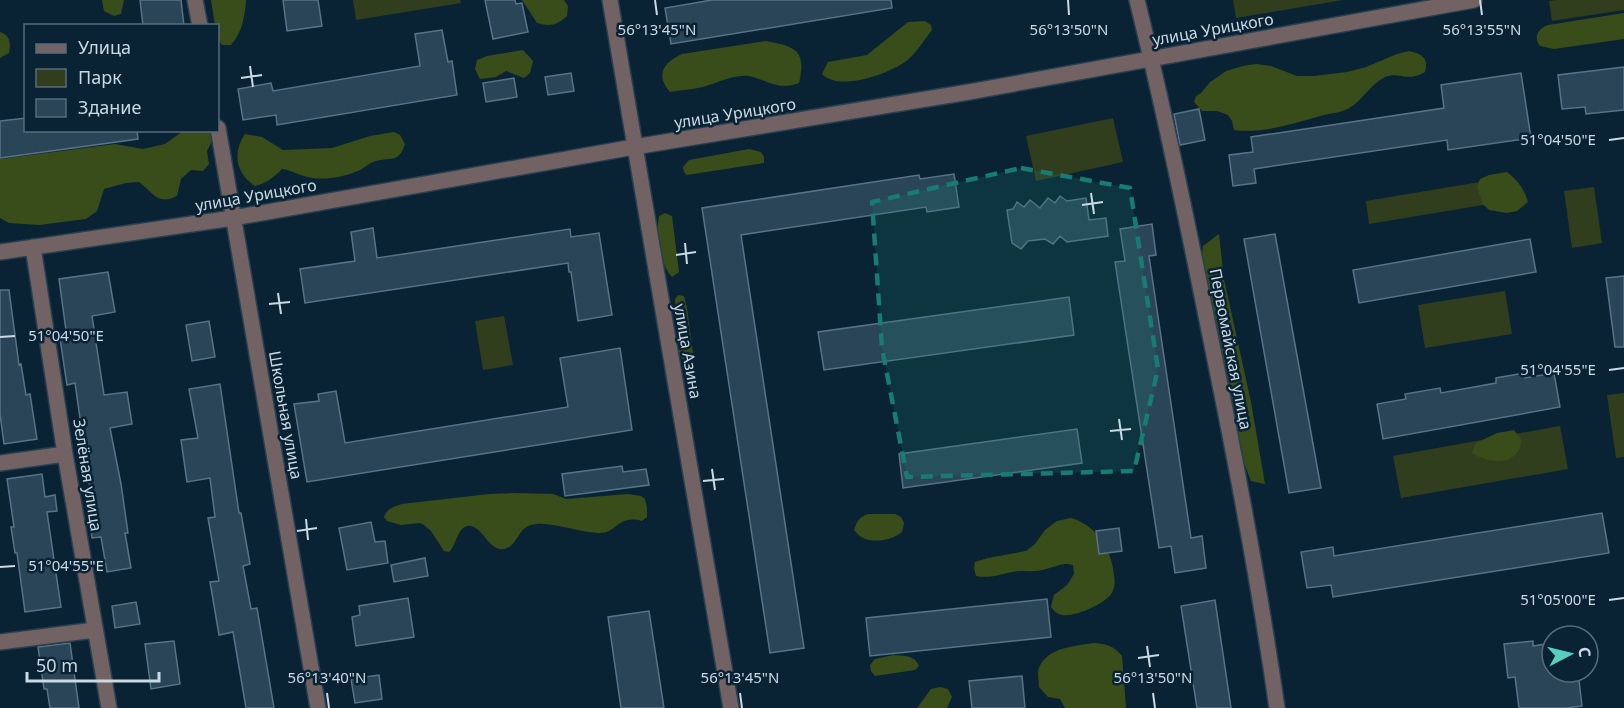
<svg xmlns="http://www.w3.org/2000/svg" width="1624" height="708" viewBox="0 0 1624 708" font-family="'Noto Sans',sans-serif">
	<rect width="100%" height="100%" fill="#092334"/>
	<!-- green -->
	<path fill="#303e1d" d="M353 0H460L461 3 356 20Z
		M1233 0H1343L1236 18Z
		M1557 0H1624V10L1552 21 1549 1Z
		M1113 118 1123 162 1036 181 1026 136Z
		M1504 178 1507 201 1369 224 1366 201Z
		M1594 187 1602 243 1572 248 1564 191Z
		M1505 291 1512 334 1425 348 1418 305Z
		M504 316 513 365 483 370 475 321Z
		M1624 393V457L1616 458 1607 395Z
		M1560 426 1568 469 1401 498 1393 456Z"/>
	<!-- forest -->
	<path fill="#384d19" d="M102 0H124L121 14 114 16 104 11Z
		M211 0H246C245 16 242 33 231 45H222L218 39V26L215 25Z
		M522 0H564L568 6 567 16C557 25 551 27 537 23Z
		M1624 13V39L1554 49 1540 46C1533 37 1538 29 1548 25Z
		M925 21 931 25 932 30C924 40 915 55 905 62 887 74 840 92 822 74L828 62 867 55 908 22Z
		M0 32C10 35 11 43 9 53L0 58Z
		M765 41C795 46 807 50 799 83 778 91 768 80 749 76 732 74 714 85 698 88 689 90 679 90 670 92 654 74 665 62 682 54Z
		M523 50 533 61 530 73 524 78 506 71 496 77 480 79 475 69 477 60 487 56Z
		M1409 51C1422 54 1429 58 1425 72 1407 83 1400 71 1385 77 1371 84 1363 99 1351 107 1344 112 1333 113 1324 115 1295 123 1265 134 1234 130L1232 121 1228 115 1217 111H1202L1194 102 1196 96 1201 93 1210 82 1219 76 1226 71 1243 66 1256 64 1271 66 1297 76H1314L1347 72 1366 67 1397 54Z
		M183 131H211V143L207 151 209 164 203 171 191 170 181 179 177 196C157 206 153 192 139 182L126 183 104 189 97 211 86 219 39 225 9 223 0 218V159L115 144 143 149 165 144Z
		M394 132 400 135 405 144C399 163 392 157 376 161 368 163 363 170 355 172 340 178 320 181 304 176 297 174 290 170 282 169 274 177 267 183 255 186 236 174 232 153 245 134L262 137 283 150 332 148 370 136Z
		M749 149 761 152 764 157V163L687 175 684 172 683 167 689 160Z
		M1507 172C1518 181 1524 188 1528 202L1517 211 1507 213 1489 210 1483 204 1477 187 1480 179 1489 175Z
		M665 213 672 216 679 272 672 277C660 266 656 231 659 216Z
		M1219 234 1224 279 1251 402 1265 484 1251 481 1239 450 1201 270 1203 246Z
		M678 295 684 296 687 308 693 353 692 360 687 365 679 354 675 299Z
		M1514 430 1521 439C1521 442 1521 445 1520 448 1512 467 1486 462 1472 453L1476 443 1497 433Z
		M513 493 553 494 566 499 628 494 641 496 645 499 647 508V517L642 521C618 514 616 534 599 533 579 533 549 520 531 525 518 528 518 546 504 549 489 551 484 529 471 526 457 524 457 546 449 552L444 551 431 531 424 525 420 523 401 525 387 521 384 517C387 508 394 507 402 504L489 494Z
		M868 514H895L901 517 904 523 902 532C893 540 873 544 861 537 858 535 856 532 854 530 857 521 859 517 868 514Z
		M1071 518C1096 525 1112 550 1114 575 1115 581 1115 587 1112 593 1105 604 1075 617 1062 615 1057 614 1054 611 1051 607L1054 595 1067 585 1074 574 1073 565C1062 562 1056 567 1046 569 1038 572 1027 571 1018 571 1004 573 991 579 976 576L974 568 975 562 988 558 1026 551 1035 544 1045 530 1057 521Z
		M1094 643C1107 644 1114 646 1122 656L1126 708H1065L1060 699 1048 697 1039 687C1039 682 1037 673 1039 668 1047 647 1076 646 1094 643Z
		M894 655C904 656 915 655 919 666L915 670 875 676 871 671 870 665 875 659Z
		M940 687 948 689 952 697 947 708H917L931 689Z"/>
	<!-- building -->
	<path fill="#2b4558" stroke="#587388" stroke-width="1.5" d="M140 0H181L184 26H143Z
		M283 0H318L322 26 287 31Z
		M485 0H515L516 4 522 3 528 32 493 39Z
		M712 0H891L892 8 671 44 665 8Z
		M442 30 448 62 452 61 457 95 277 125 276 115 243 120 238 89 271 83 273 91 420 66 415 34Z
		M1624 67V110L1586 114 1585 107 1562 109 1558 75Z
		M571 73 574 91 548 95 545 77Z
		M1521 73 1531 138 1448 150 1447 140 1254 169 1256 183 1233 186 1229 155 1253 152 1251 137 1444 108 1441 85Z
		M514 78 517 97 486 102 483 83Z
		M1199 109 1205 140 1180 145 1174 114Z
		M26 118V130H137L138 139 0 158V121Z
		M954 174 959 207 927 212 926 207 741 235 804 648 770 653 702 208 919 175 920 179Z
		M1060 196 1067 201 1086 198 1089 220 1106 218 1108 236 1067 242 1060 236 1053 244 1045 239 1028 241 1021 249 1012 243 1007 210 1013 209 1017 202 1024 207 1030 200 1040 208 1048 198 1055 203Z
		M1152 224 1156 255 1149 256 1191 538 1202 536 1206 568 1175 573 1171 546 1159 548 1115 262 1125 261 1120 229Z
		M373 228 377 258 570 229 571 237 599 233 612 315 578 321 571 272H569L568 263 305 303 300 269 355 261 351 232Z
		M1275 234 1321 488 1289 493 1244 239Z
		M1530 239 1536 272 1359 303 1353 270Z
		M108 272 115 312 92 316 104 395 127 392 132 424 110 428 121 484 128 533H125L131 568 107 572 101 537 92 538 85 489H90L75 383 67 385 60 339 67 338 59 279Z
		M1624 276V347H1615L1606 278Z
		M0 290H9L19 365 21 364 26 395 30 394 37 439 4 444 0 414Z
		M1069 297 1074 335 824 370 818 332Z
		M209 321 215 357 192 361 186 325Z
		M620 348 632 430 307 482 294 404 319 401 318 394 336 391 345 443 568 407 560 358Z
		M1524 373 1525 378 1554 373 1560 407 1383 439 1377 404 1406 399 1405 394 1440 388 1441 393 1496 383V378Z
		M220 384 239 513H241L250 564 243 566 251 609 257 608 274 708H246L233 632 219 635 210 582 219 581 208 518 215 517 210 478 187 482 181 440 198 438 189 389Z
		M1077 429 1082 463 903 488 899 454Z
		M622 466 623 472 646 469 649 485 565 496 562 474Z
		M42 474 45 497 55 495 57 511 47 512 61 607 25 612 17 553H15L11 527H14L7 479Z
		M1602 513 1609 553 1333 597 1331 585 1307 588 1301 552 1333 547 1334 556Z
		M371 522 375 542 385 541 388 563 347 570 339 528Z
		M1119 528 1122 551 1099 554 1096 531Z
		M425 558 428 576 394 582 391 565Z
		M408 598 414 637 356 646 352 617 360 615 359 606Z
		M1047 599 1051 637 870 656 866 618Z
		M1215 600 1231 708H1197L1181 606Z
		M136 602 140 624 115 628 112 606Z
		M649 611 664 708H621L608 617Z
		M174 641 180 684 151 689 145 644Z
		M1533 641V646L1552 643V672H1578L1582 706 1566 708H1519L1515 677 1508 678 1504 644Z
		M70 643 79 708H50L47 689H44L38 647Z
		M379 675 382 699 355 703 351 679Z
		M1022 676 1025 708H972L969 681Z"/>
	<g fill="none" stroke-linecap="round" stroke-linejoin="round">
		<defs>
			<path id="minor" d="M195 0 200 26
				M610 0 731 708
				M1137 0C1166 118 1190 236 1214 355 1238 472 1260 590 1277 708
				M218 128 318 708
				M33 247 65 454 109 708
				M0 252 233 218 634 147 969 92 1474 0
				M0 463 65 454
				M0 642 95 630"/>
		</defs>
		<!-- minor casing -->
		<use href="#minor" stroke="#284050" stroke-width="18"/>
		<!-- minor -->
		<use href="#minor" stroke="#726263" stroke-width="15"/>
	</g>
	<!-- marked area -->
	<path fill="#187b74" fill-opacity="0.2" stroke="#187b74" stroke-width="4.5" stroke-dasharray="12 8" stroke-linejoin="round" d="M1021 168 1130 188 1158 369 1134 471 907 477 882 348 872 202Z"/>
	<!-- ticks -->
	<path fill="none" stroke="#cad9e4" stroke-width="2" d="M655 0 657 15M1068 0 1069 15M1480 0 1482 15M250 66 253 87M241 78 262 75M1609 140 1624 138M1091 193 1094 214M1082 205 1103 202M685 243 687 264M676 255 696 252M278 293 281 314M269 304 290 302M0 337 15 336M1609 370 1624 368M1119 419 1122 440M1110 431 1131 429M712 469 715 490M703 481 724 479M306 519 308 540M297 531 317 528M0 567 15 566M1609 600 1624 598M1147 646 1150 667M1138 658 1159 655M327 693 329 708M740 693 742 708M1153 693 1155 708"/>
	<g text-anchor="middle" stroke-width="5" stroke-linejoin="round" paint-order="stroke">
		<!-- street labels -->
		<g font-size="16" fill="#cad9e4" stroke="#092334">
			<text transform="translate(1213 29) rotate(-10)" y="6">улица Урицкого</text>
			<text transform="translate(735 113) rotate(-9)" y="6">улица Урицкого</text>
			<text transform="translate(256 195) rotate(-10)" y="6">улица Урицкого</text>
			<text transform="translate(1231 349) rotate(79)" y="6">Первомайская улица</text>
			<text transform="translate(688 351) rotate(80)" y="6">улица Азина</text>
			<text transform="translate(286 415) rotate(80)" y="6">Школьная улица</text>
			<text transform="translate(88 475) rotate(81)" y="6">Зелёная улица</text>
		</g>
	</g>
	<g font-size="15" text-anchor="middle" fill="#cad9e4" stroke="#092334" stroke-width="5" stroke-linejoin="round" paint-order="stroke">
		<text x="657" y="35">56°13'45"N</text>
		<text x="1069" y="35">56°13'50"N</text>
		<text x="1482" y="35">56°13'55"N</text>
		<text x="1558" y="145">51°04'50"E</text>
		<text x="66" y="341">51°04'50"E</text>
		<text x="1558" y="375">51°04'55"E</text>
		<text x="66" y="571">51°04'55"E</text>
		<text x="1558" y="605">51°05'00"E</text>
		<text x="327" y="683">56°13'40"N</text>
		<text x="740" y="683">56°13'45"N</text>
		<text x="1153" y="683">56°13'50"N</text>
	</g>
	<!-- legend -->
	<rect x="24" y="24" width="195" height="108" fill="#092334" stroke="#566c7a" stroke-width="1.5"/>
	<rect x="36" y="44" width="30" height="9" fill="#726263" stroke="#566c7a" stroke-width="1.5"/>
	<text x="78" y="54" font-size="18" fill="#cad9e4">Улица</text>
	<rect x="36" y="69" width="30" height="18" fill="#303e1d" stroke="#566c7a" stroke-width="1.5"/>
	<text x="78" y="84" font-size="18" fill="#cad9e4">Парк</text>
	<rect x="36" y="99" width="30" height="18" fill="#2b4558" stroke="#566c7a" stroke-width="1.5"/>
	<text x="78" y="114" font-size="18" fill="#cad9e4">Здание</text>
	<!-- north arrow -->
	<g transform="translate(1570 654) rotate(83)"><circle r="28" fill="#092334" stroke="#566c7a" stroke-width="1.5"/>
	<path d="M0-4.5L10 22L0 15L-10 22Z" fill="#57cec2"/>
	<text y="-9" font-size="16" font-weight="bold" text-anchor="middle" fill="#cad9e4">С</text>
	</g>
	<!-- scale -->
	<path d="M27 672v9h132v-9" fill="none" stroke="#cad9e4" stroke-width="3"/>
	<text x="36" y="672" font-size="18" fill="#cad9e4" stroke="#092334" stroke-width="4.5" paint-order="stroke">50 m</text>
</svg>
